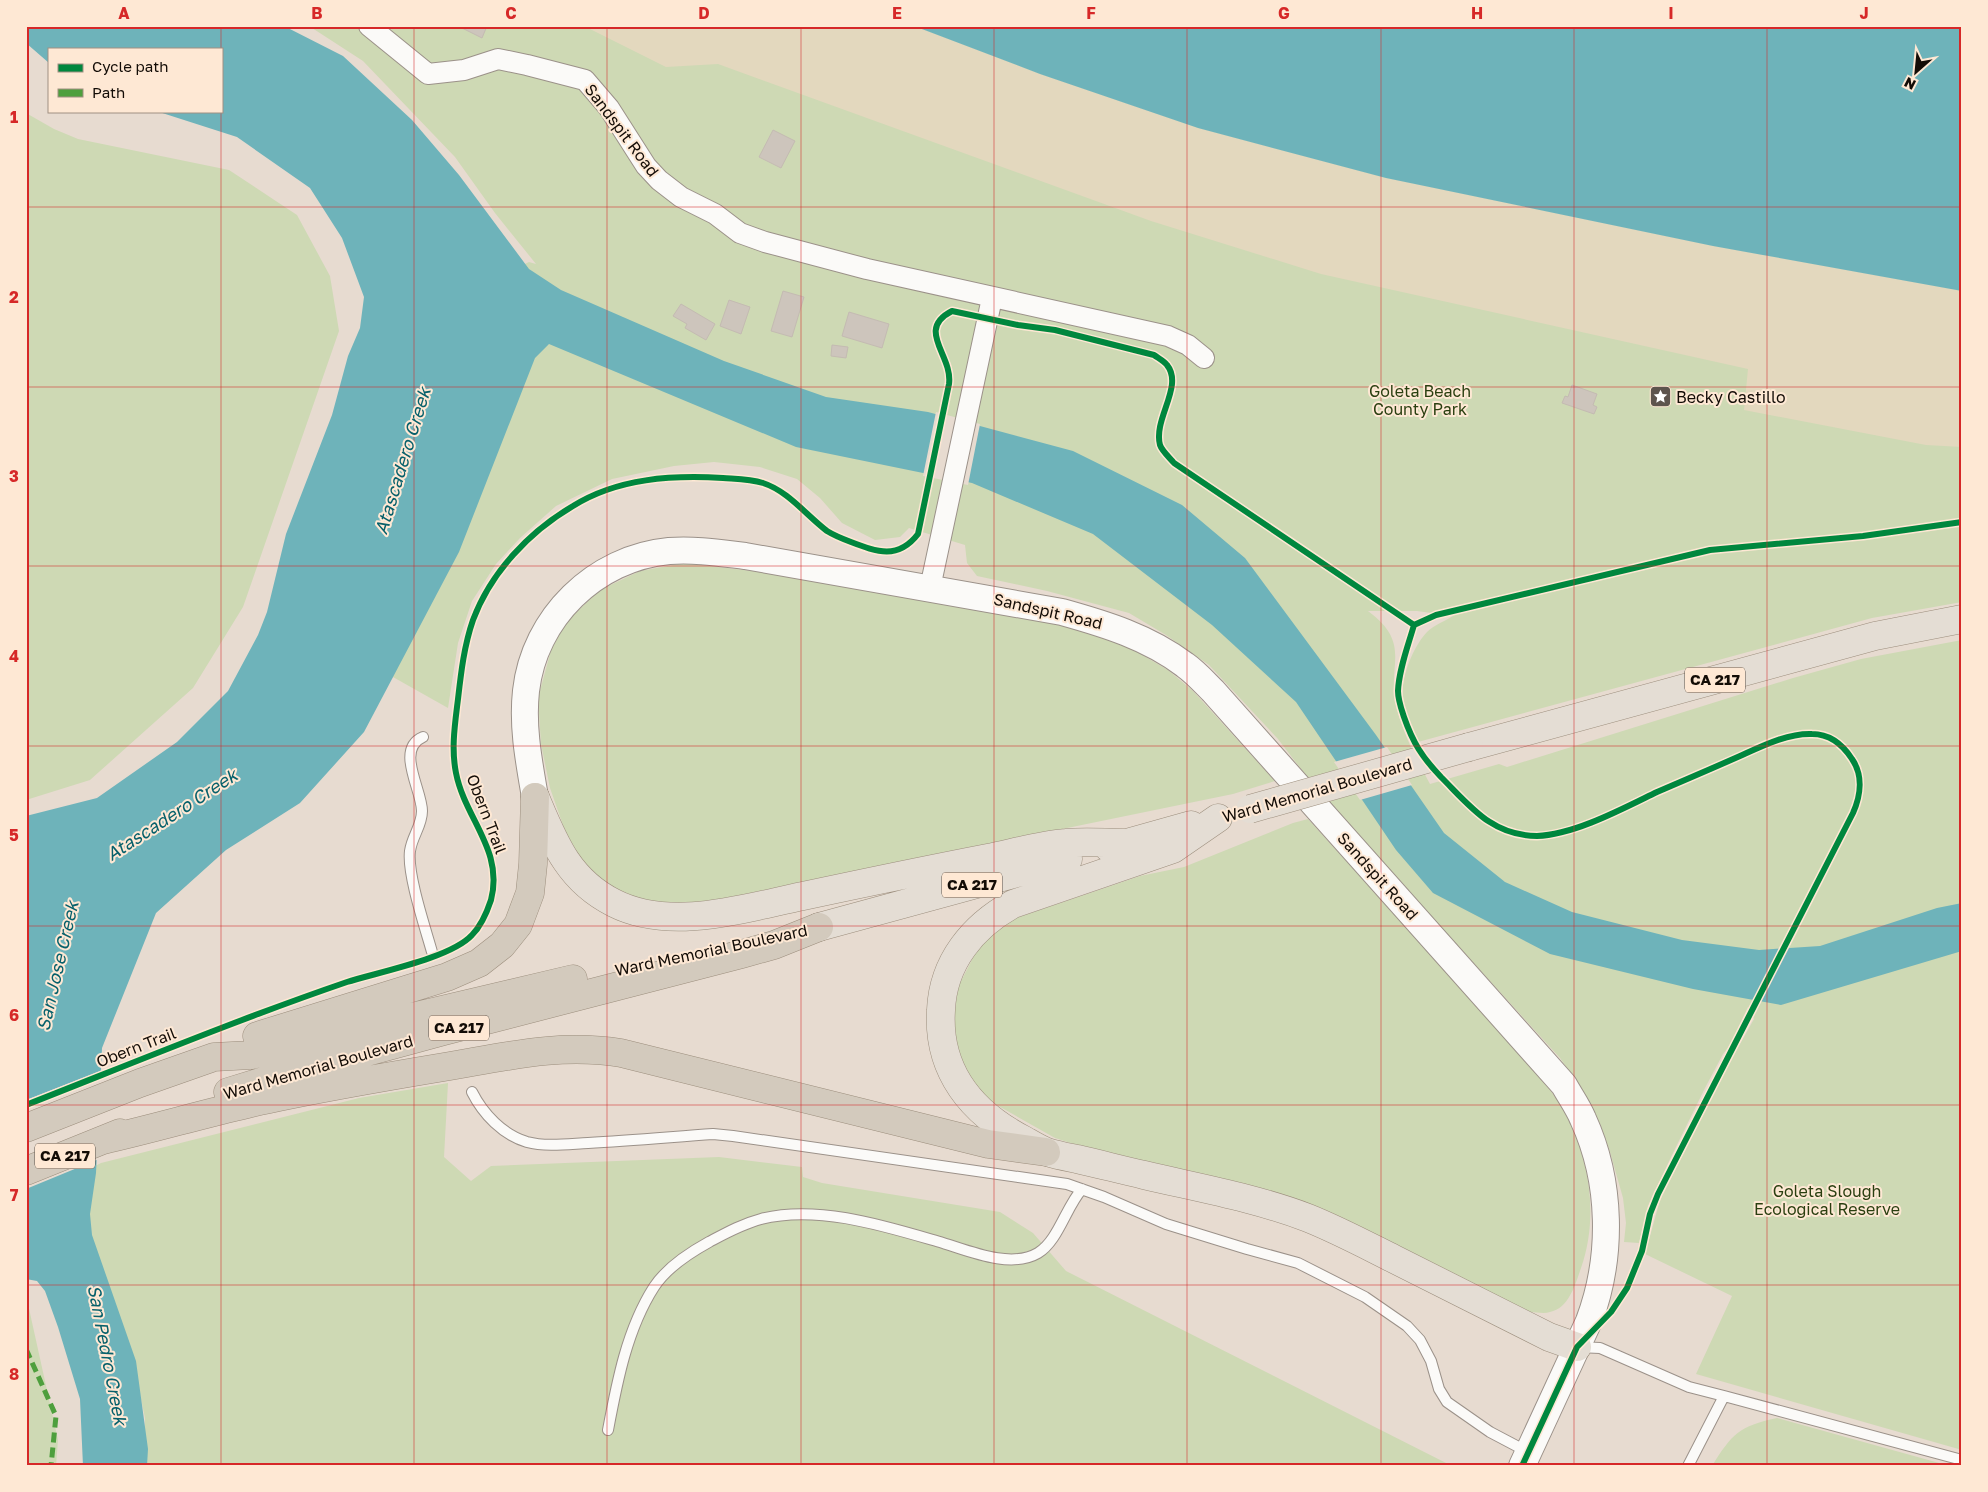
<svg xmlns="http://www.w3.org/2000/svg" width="1988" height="1492" viewBox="0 0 1988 1492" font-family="'Golos Text',sans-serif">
	<rect width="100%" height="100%" fill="#e7dbd0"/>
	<!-- green -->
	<path fill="#ced9b4" d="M309 26H914L1040 74 1198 128 1386 178 1713 246 1962 291V602L1872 618 1418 742C1412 728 1405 713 1403 697 1400 679 1414 645 1427 632 1434 625 1445 621 1453 616L1417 611H1368C1414 645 1385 666 1397 709 1404 736 1417 760 1430 784L1499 764 1507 767 1793 678 1861 659 1962 640V1450L1696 1374 1732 1296 1645 1254 1660 1200 1726 1069 1754 1019 1748 1007 1730 1045 1723 1054 1705 1088 1671 1157 1648 1206 1639 1243 1624 1242 1626 1223 1623 1198 1610 1152 1600 1124 1585 1095 1571 1074 1560 1058 1429 914 1333 811 1278 739 1209 665 1166 635 1129 613 1047 591 977 576 967 563 965 545 909 528 900 537 875 540 842 523 820 498 797 479 760 467 714 462 674 466 612 479 556 506 520 538 496 564 472 601 458 643 448 708 345 650 472 290 529 262 536 264 495 213 455 157 363 61Z
		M26 113 54 129 78 139 229 170 297 215 330 276 339 331 243 607 193 688 90 780 26 800Z
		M684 563 761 572 1063 625 1115 639 1168 670 1193 691 1275 781 1233 794 722 899 678 906 640 901 605 883 581 859 565 831 550 788 541 744 538 698 551 650 567 621 600 590 640 571Z
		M1308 819C1364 880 1420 942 1475 1004 1496 1026 1516 1049 1535 1072 1545 1084 1557 1097 1564 1111 1590 1158 1599 1217 1581 1268 1575 1285 1569 1308 1550 1312 1544 1314 1536 1312 1531 1312L1092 1150 1055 1138 995 1104 977 1088 965 1068 956 1044 954 1016 958 987 978 948 992 933 1013 919 1140 876 1184 867 1293 823Z
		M448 1083 444 1157 471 1181 491 1166 719 1157 802 1167 803 1177 822 1183 1000 1212 1033 1233 1066 1271 1452 1466H145V1418L132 1357 85 1232 91 1168 101 1163 359 1098Z
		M26 1295 58 1440 56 1466H26Z
		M1777 1418 1950 1466H1712C1732 1434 1739 1426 1777 1418Z"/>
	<!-- sand -->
	<path fill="#e3d8be" d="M584 26H914L1040 74 1198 128 1386 178 1713 246 1962 291V447L1926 445 1744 410 1748 369 1321 274 1151 221 718 64 666 67Z"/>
	<!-- water -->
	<path fill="#6eb3ba" d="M26 26H284L343 56 412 120 459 175 529 269 561 290 724 361 826 397 928 412 1073 451 1182 505 1245 558 1376 735 1444 833 1505 882 1572 912 1682 940 1759 950 1820 946 1937 908 1962 903V951L1781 1005 1693 989 1550 954 1433 893 1396 850 1296 702 1212 625 1093 534 972 483 796 447 549 344 535 358 459 552 364 732 300 803 226 850 156 913 102 1048 96 1173 90 1214 92 1235 136 1361 148 1449 147 1466H83L80 1399 58 1327 45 1291 37 1281 26 1279V816L97 798 177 742 228 691 258 635 267 612 286 534 332 415 348 356 360 328 364 297 342 238 310 188 237 137 156 111H221V49H49V63L26 43Z
		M914 26H1962V291L1713 246 1386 178 1198 128 1040 74Z"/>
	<!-- pier -->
	<path fill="#e7dbd0" d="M936 412 980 424 968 485 923 476Z
		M1387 747 1412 785 1360 800 1334 762Z
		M103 1070 99 1159 26 1189V1100Z"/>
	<!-- building -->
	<path fill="#cdc5bc" stroke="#c4bbb2" d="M458 26H487L482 38Z
		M773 130 795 141 781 168 759 157Z
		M783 291 804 297 792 337 771 331Z
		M729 300 750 307 741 334 720 326Z
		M681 304 715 324 706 340 685 328 687 324 673 316Z
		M849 312 889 324 882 348 842 336Z
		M832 345 848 347 846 358 831 356Z
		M1572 385 1597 394 1593 405 1597 407 1594 414 1562 403 1565 396 1568 397Z"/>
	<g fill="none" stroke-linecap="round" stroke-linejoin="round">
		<defs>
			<path id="service" d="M423 737C395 749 422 790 422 811 422 826 412 836 410 851 407 874 425 927 432 952
				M472 1092C483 1114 503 1135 527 1142 546 1147 568 1144 588 1143 630 1141 671 1137 713 1134L733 1136 1067 1184 1104 1197 1166 1224 1247 1249 1298 1263 1365 1297 1407 1326 1420 1340 1431 1361 1439 1389 1447 1402 1490 1432 1528 1452
				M1578 1347 1600 1348 1689 1387 1724 1396
				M608 1430C617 1382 627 1329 654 1287 667 1267 689 1253 709 1242 726 1233 742 1224 761 1219 818 1204 888 1227 943 1243 969 1251 1011 1269 1038 1253 1058 1241 1066 1207 1082 1189
				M1688 1466 1724 1396 1962 1460"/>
			<path id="minor" d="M369 26 428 74 464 70 498 59 527 65 585 80 609 108 646 166 659 180 681 197 715 214 740 233 765 242 867 269 1168 336 1188 345 1204 358
				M930 588 992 298"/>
			<path id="tertiary" d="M535 797C529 762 522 727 526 691 534 618 595 558 669 551 695 549 720 553 745 556L1062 612C1105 624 1148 637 1185 665 1195 672 1204 682 1213 691L1564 1085C1570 1096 1578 1107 1583 1119 1612 1182 1613 1257 1589 1321L1522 1466"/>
			<path id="primary" d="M1469 747 1875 636 1962 619
				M535 797C554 842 568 880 614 903 671 932 744 908 803 896 864 883 926 870 988 858 1013 853 1040 845 1066 843 1086 841 1106 843 1126 843
				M1218 818 1173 849 1013 904C973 926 943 962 941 1010 937 1071 972 1113 1024 1140 1031 1144 1039 1149 1047 1152 1056 1155 1067 1157 1077 1159 1099 1164 1122 1170 1144 1175 1199 1188 1256 1198 1308 1218 1338 1230 1366 1245 1394 1259 1446 1285 1498 1311 1549 1337L1577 1347
				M1109 848 1191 825
				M819 927 1068 859"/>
			<path id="motorway" d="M257 1036 447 977 479 963 502 945 518 925 530 893 533 864 535 797
				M228 1092 293 1072 444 1031 742 954 774 945 819 927
				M26 1128 140 1083 214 1057 251 1055 573 979
				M103 1140C152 1129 199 1115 247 1104 312 1089 378 1078 444 1067 505 1057 558 1043 621 1053L988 1144 1046 1152
				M26 1171 120 1133"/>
		</defs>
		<!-- service casing -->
		<use href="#service" stroke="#9b9189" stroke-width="12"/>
		<!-- minor casing -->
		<use href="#minor" stroke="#9b9189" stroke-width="22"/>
		<!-- tertiary casing -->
		<use href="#tertiary" stroke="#9b9189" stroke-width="28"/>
		<!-- primary casing -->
		<use href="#primary" stroke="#9c8e7d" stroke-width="29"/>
		<!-- motorway casing -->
		<use href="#motorway" stroke="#9c8e7d" stroke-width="29"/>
		<!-- service -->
		<use href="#service" stroke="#fbfaf8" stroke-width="10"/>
		<!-- minor -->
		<use href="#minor" stroke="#fbfaf8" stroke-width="20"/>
		<!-- tertiary -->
		<use href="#tertiary" stroke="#fbfaf8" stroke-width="26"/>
		<!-- primary -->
		<use href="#primary" stroke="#e4ddd4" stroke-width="28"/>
		<!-- motorway -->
		<use href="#motorway" stroke="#d3cabd" stroke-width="28"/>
		<defs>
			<path id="primary-bridge" d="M1250 809 1469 747"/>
		</defs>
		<!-- primary-bridge casing -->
		<use href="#primary-bridge" stroke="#9c8e7d" stroke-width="29" stroke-linecap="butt"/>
		<!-- primary-bridge -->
		<use href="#primary-bridge" stroke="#e4ddd4" stroke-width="28"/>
		<!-- quiet -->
		<path stroke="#4e9f3d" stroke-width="5" stroke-dasharray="10 5" stroke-linecap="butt" d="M26 1349 56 1416 51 1466"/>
		<defs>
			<path id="cycleway" d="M1414 625C1408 646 1399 669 1398 691 1398 700 1401 708 1404 717 1413 743 1422 757 1441 777 1470 806 1492 836 1537 836 1574 835 1624 808 1657 792 1685 780 1713 768 1740 756 1762 746 1788 733 1812 734 1830 734 1843 745 1852 759 1863 775 1861 795 1853 813L1658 1194 1650 1214 1642 1251 1627 1288 1611 1312 1577 1347 1522 1466
				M26 1105C133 1063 239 1019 347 982 379 972 451 958 472 935 481 926 487 912 491 900 504 850 465 819 456 773 451 748 455 724 458 699 461 673 464 646 473 620 491 572 529 532 573 506 618 478 672 475 723 478 736 479 750 479 763 483 788 491 806 515 827 531 835 536 843 539 851 542 877 552 898 560 918 534L949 384C953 355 915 330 952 311L1018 325 1055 330 1154 355C1158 358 1164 361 1167 365 1184 386 1153 419 1160 445 1162 451 1170 458 1174 463L1414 625 1436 615 1710 550 1863 536 1962 522"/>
		</defs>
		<!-- cycleway casing -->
		<use href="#cycleway" stroke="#fee8d4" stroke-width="9"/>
		<!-- cycleway -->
		<use href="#cycleway" stroke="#00873e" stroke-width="6"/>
	</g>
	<!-- grid -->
	<path fill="none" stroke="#d62828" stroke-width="1" stroke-opacity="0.55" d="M221 26V49M414 26V1466M607 26V1466M801 26V1466M994 26V1466M1187 26V1466M1381 26V1466M1574 26V1466M1767 26V1466M221 111V1466M26 207H1962M26 387H1962M26 566H1962M26 746H1962M26 926H1962M26 1105H1962M26 1285H1962"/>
	<!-- icons -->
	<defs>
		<symbol id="sight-square" viewBox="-11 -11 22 22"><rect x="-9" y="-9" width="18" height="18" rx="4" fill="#5d544d" stroke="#fee8d4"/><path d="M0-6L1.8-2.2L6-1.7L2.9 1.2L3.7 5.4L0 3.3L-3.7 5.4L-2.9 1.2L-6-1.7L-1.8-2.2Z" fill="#fff"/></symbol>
	</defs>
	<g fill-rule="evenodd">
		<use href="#sight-square" x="1648" y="384" width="25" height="25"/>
	</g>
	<g text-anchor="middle" stroke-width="4" stroke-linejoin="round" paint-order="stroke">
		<!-- shield labels -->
		<g fill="#fee8d4" stroke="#5a4e44" stroke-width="1">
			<rect x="1685" y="667.5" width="60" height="25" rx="4"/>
			<rect x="942" y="872.5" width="60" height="25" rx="4"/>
			<rect x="429" y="1015.5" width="60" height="25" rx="4"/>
			<rect x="35" y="1143.5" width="60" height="25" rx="4"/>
		</g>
		<g font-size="15" font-weight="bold" fill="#130c06">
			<text x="1715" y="685">CA 217</text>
			<text x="972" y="890">CA 217</text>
			<text x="459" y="1033">CA 217</text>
			<text x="65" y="1161">CA 217</text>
		</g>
		<!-- street labels -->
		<g font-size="16" fill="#130c06" stroke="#fee8d4">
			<text transform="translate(622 130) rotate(53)" y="6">Sandspit Road</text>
			<text transform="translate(1048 611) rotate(13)" y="6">Sandspit Road</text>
			<text transform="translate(1317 790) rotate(-16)" y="6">Ward Memorial Boulevard</text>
			<text transform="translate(487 814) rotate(69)" y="6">Obern Trail</text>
			<text transform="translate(1378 876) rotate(48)" y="6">Sandspit Road</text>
			<text transform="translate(711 950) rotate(-12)" y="6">Ward Memorial Boulevard</text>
			<text transform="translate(136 1047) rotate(-21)" y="6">Obern Trail</text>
			<text transform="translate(318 1067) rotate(-16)" y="6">Ward Memorial Boulevard</text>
		</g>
		<!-- park labels -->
		<g font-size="16" fill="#2a3f10" stroke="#fee8d4">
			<text x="1420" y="397">Goleta Beach<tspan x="1420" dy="18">County Park</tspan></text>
			<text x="1827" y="1197">Goleta Slough<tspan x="1827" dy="18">Ecological Reserve</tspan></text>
		</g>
		<!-- poi labels -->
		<g font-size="16" fill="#130c06" stroke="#fee8d4" text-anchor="start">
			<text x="1676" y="403">Becky Castillo</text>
		</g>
		<!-- water labels -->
		<g font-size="18" font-style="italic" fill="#07606b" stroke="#fee8d4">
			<text transform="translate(403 461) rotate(-73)" y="6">Atascadero Creek</text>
			<text transform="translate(172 815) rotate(-33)" y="6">Atascadero Creek</text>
			<text transform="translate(58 966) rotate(-77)" y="6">San Jose Creek</text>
			<text transform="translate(107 1355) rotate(79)" y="6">San Pedro Creek</text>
		</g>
	</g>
	<!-- border -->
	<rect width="1988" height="1492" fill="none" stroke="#fee8d4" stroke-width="55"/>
	<!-- legend -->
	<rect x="48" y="48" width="175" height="65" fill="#fee8d4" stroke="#a09082"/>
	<rect x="58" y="64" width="25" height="8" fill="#00873e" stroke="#a09082"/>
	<text x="92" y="72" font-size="15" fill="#130c06">Cycle path</text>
	<rect x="58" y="89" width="25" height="8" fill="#4e9f3d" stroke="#a09082"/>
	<text x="92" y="98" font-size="15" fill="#130c06">Path</text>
	<!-- north arrow -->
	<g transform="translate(1916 72) rotate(207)" stroke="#fee8d4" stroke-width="4" paint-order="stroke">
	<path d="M0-4L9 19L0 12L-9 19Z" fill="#130c06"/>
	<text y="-8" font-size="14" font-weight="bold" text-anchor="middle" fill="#130c06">N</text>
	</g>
	<rect x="28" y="28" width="1932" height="1436" fill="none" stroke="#d62828" stroke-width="2"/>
	<g font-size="16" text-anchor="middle" font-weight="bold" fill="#d62828">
		<text x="124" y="19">A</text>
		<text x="317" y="19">B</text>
		<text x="511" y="19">C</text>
		<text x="704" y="19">D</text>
		<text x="897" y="19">E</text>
		<text x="1091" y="19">F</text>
		<text x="1284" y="19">G</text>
		<text x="1477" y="19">H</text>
		<text x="1671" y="19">I</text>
		<text x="1864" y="19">J</text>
		<text x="14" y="123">1</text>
		<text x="14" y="303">2</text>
		<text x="14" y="482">3</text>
		<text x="14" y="662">4</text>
		<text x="14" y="841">5</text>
		<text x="14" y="1021">6</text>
		<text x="14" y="1201">7</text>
		<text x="14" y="1380">8</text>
	</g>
</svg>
